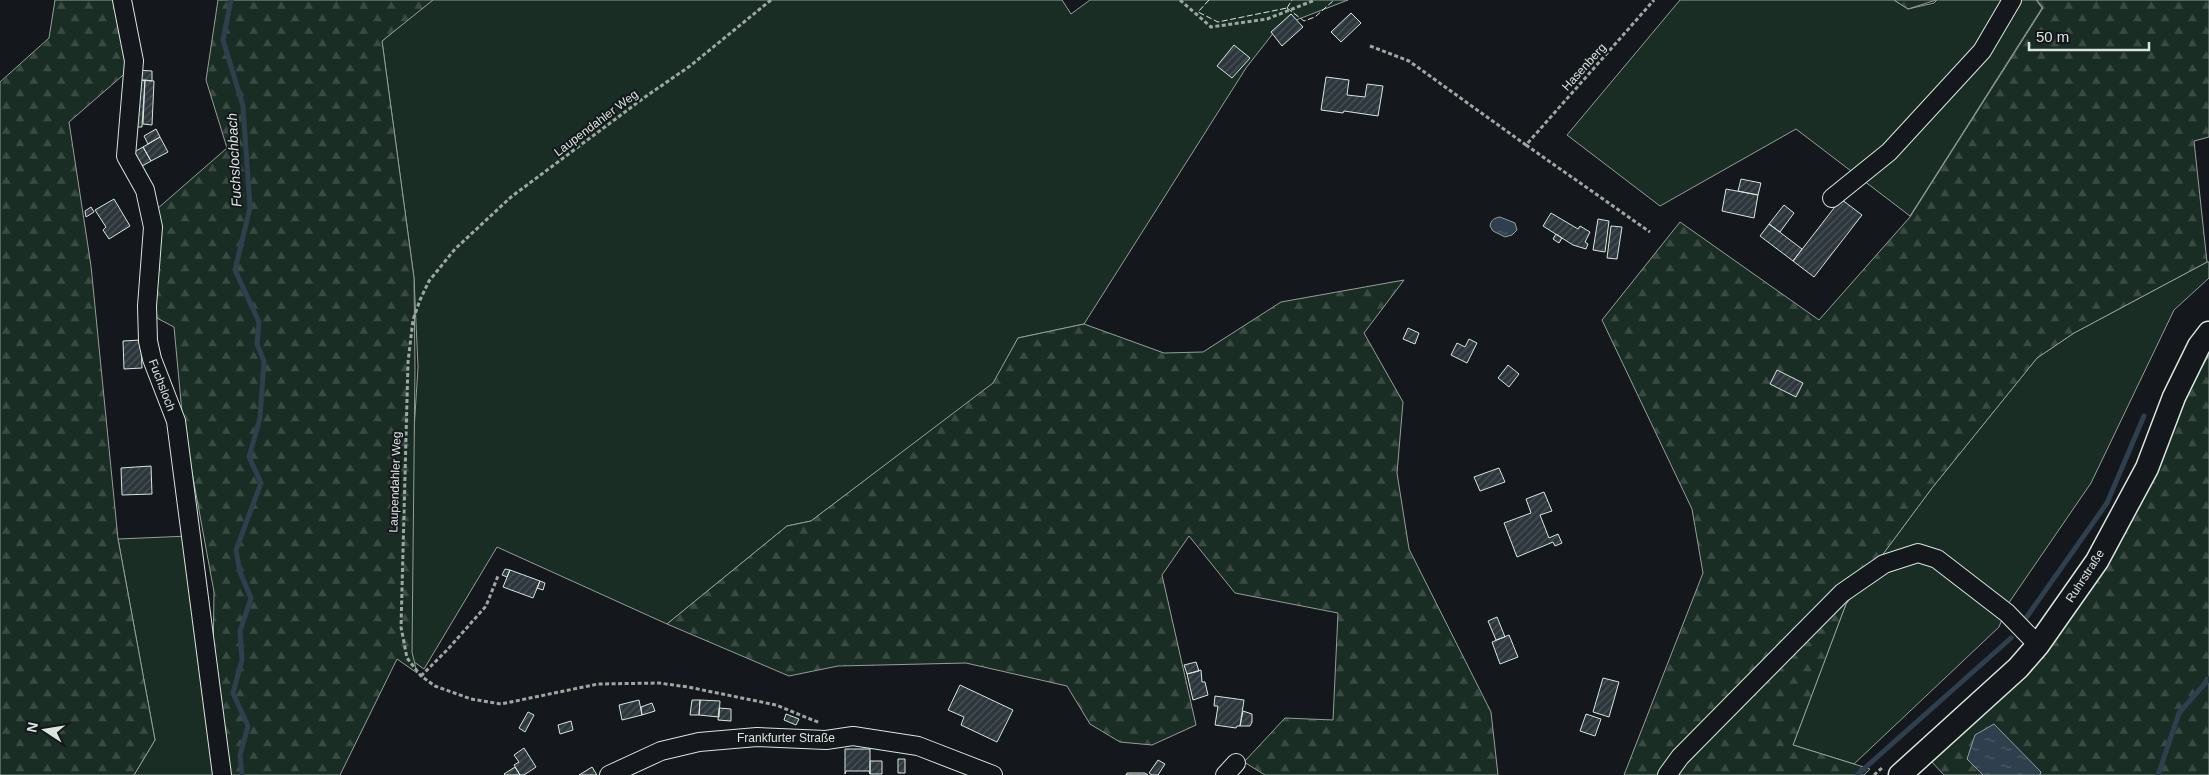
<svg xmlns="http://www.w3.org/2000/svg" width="2209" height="775" viewBox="0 0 2209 775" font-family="Helvetica,sans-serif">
	<defs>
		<pattern id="forest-firs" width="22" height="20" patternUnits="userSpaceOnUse" patternTransform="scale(1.25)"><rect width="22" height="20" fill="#1a2d24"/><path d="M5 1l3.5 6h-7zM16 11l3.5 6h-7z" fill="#3b4b43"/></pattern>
		<pattern id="water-ripples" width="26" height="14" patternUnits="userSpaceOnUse" patternTransform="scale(1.25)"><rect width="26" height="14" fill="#2f3f4d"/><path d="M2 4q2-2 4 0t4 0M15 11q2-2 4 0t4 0" fill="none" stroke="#4c5b66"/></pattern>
		<pattern id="building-hatch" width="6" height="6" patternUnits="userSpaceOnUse" patternTransform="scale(1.25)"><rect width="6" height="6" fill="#2c363c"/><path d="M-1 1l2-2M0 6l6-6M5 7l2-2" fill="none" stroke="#4a5358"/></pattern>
	</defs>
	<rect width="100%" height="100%" fill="#14181c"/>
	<!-- grass -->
	<path fill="#1a2d24" stroke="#939e99" d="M432 0H1062L1071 14 1090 0H1348L1278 27 1246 68 1084 324 1018 338 994 383 811 521 787 526 667 624 497 547 424 669 400 652 418 367 414 278 382 41Z
		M1680 0H1894L1908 9 1934 3 1937 0H2036L2042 8 1910 216 1796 129 1660 206 1567 135Z
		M2207 262H2209V278L2174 310 2091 483 2008 604 1999 627 1854 764 1793 745 1846 604 1932 488 2037 358 2074 333Z
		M189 536 216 775H134L155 740 118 539Z"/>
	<!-- forest -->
	<path fill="url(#forest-firs)" stroke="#939e99" d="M55 0H114L129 70 69 122 91 266 118 539 155 740 134 775H0V82L49 38Z
		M218 0H433L382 41 414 278 415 367 412 652 417 673 397 659 340 775H228L213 665 214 592 183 423 174 327 153 316 157 209 227 148 206 80Z
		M1894 0H1936L1908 9Z
		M2037 0H2209V137L2194 141 2207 262 2074 333 2037 358 1932 488 1846 604 1793 745 1870 769 1864 775H1624L1703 573 1692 509 1602 320 1680 222 1819 320 1910 217 2043 8Z
		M1404 280 1364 333 1403 402 1397 473 1409 549 1491 712 1498 775H1265L1244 762 1285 718 1333 720 1338 613 1235 593 1189 536 1162 575 1196 725 1152 745 1120 742 1090 724 1067 686 966 663 838 666 789 676 667 624 787 526 811 521 993 383 1018 338 1084 324 1164 353 1203 352 1281 302Z
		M2209 355V775H1944L1929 759 2092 586 2155 478 2192 383Z"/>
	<!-- water -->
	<path fill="url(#water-ripples)" stroke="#939e99" d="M1500 217 1515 223 1517 230 1512 235 1505 237 1493 231 1490 226C1491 220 1494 218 1500 217Z
		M1994 724 2041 772 2040 775H1983L1967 759 1975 735Z"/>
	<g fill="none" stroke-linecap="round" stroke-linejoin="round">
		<!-- stream -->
		<path stroke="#2f3f4d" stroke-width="5" d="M231 0 223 40 243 106 250 208 235 270 259 322 257 344 264 361 260 418 249 457 261 483 236 550 240 572 251 598 240 631 242 660 233 693 248 726 240 755 242 775
			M2026 618 2107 503 2144 416
			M1857 775 2011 638
			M2158 775 2179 713 2209 679"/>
	</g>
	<!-- building -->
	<path fill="url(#building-hatch)" stroke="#d8e6dc" d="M1351 13 1361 23 1341 42 1331 32Z
		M1291 14 1303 27 1282 46 1271 32Z
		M1234 45 1250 58 1232 78 1217 66Z
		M136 70 152 71V81L136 80Z
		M1326 77 1349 80 1347 95 1365 97 1367 84 1383 86 1378 116 1344 111 1343 113 1321 110Z
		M135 80H145L142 127H133Z
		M145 80 154 81 152 125 143 124Z
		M156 129 160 137 148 144 144 136Z
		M160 137 168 152 151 161 143 147Z
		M143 147 151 161 137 169 129 155Z
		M1741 179 1761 183 1758 195 1738 191Z
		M1726 189 1758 195 1754 218 1722 211Z
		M114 199 130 226 109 239 103 230 106 227 95 210Z
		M1841 199 1862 215 1814 277 1793 261Z
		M1784 205 1794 213 1780 232 1769 224Z
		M91 207 94 212 86 217 85 211Z
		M1551 213 1578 229 1580 226 1590 232 1585 242 1588 244 1586 249 1573 245 1543 226Z
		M1598 219 1609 221 1605 252 1593 250Z
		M1769 224 1802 249 1793 261 1760 236Z
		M1611 226 1622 227 1617 259 1607 258Z
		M1556 234 1562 238 1559 243 1553 239Z
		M1408 328 1419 333 1415 344 1403 339Z
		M1469 339 1477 343 1467 363 1451 355 1457 343 1465 347Z
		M141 340 142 368 124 369 123 341Z
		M1508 365 1519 374 1509 387 1498 378Z
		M1777 370 1803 383 1796 397 1770 384Z
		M151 466 152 494 122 495 121 468Z
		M1499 468 1505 482 1480 491 1474 477Z
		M1544 492 1552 511 1540 515 1549 538 1558 534 1562 543 1555 546 1553 542 1517 557 1504 523 1531 513 1526 499Z
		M505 569 510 570 507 577 502 575Z
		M510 570 540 581 533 598 503 587Z
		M540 581 545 583 543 590 537 588Z
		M1497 617 1505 637 1496 640 1488 621Z
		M1509 635 1518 657 1500 664 1492 642Z
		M1196 662 1199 671 1187 674 1184 665Z
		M1201 670 1202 682H1205L1208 695 1193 700 1187 674Z
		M1603 678 1619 682 1609 717 1593 712Z
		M960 685 1013 710 997 742 961 725 964 717 948 710Z
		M1215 696 1244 700 1240 726H1237L1236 728 1215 725 1218 706H1214Z
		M639 700 642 715 622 720 619 705Z
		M692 700H700L699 715H690Z
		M700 700 720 701 719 717 699 715Z
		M652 703 655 711 642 715 641 707Z
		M719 708 731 709V721L718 720Z
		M1243 711 1252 714V722L1250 726H1240Z
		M528 712 534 715 525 732 519 728Z
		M786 714 799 719 796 725 784 720Z
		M1586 714 1601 719 1595 736 1580 731Z
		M571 721 573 730 560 734 558 725Z
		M524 748 536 767 524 775H520L514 765 519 762 514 755Z
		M845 749H870V774L869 771H846L845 774Z
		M898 759H905V773H898Z
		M1158 760 1165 764 1158 775H1152L1149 773Z
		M870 761H882V774H870Z
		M515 767 520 775H505L504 774Z
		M592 767 597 775H579Z
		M1127 773H1145L1148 775H1126Z"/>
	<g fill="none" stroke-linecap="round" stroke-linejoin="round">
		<defs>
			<path id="minor" d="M122 0 134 61 126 156 145 190 153 227 147 306 148 341 152 359 176 421 222 775
				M1832 198 1889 152 1982 51 2012 0
				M609 775 661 751 699 742 757 737 826 740 853 736 918 746 993 775
				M1225 775 1236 763
				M1667 775 1680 757 1842 593 1884 564 1918 553 1937 559 2007 613 2038 645"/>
			<path id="major" d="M1900 775 2018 668 2038 645 2097 561 2147 468 2174 397 2199 346 2209 333"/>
		</defs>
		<!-- minor casing -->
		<use href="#minor" stroke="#d8e6dc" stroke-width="20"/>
		<!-- major casing -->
		<use href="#major" stroke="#d8e6dc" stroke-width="25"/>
		<!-- path -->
		<path stroke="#9da8a2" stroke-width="3" stroke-dasharray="4 2.5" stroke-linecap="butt" d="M771 0 690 66 645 97 511 197 455 249 429 281 420 300 413 320 408 362 401 627 407 658 421 676 435 686 471 699 501 704 598 684 659 683 688 687 776 705 820 723
			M1180 0 1211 27 1267 19 1315 0
			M1370 46 1409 61 1526 145 1654 0
			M1526 145 1650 232
			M421 676 448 649 486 606 498 576
			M1874 775 1883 767"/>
		<!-- minor -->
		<use href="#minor" stroke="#14181c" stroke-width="18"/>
		<!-- major -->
		<use href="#major" stroke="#14181c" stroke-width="22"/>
		<!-- fence -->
		<path stroke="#d8e6dc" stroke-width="1" stroke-dasharray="6 2.5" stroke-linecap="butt" d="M1209 0 1198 12 1218 22 1287 8
			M1287 8 1304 21 1315 17 1334 0
			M1287 8 1292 0"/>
	</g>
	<g text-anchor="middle" stroke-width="4" stroke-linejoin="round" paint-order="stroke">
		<!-- street labels -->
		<g font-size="12" fill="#d8e6dc" stroke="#14181c">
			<text transform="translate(1584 67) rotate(-48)" y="4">Hasenberg</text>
			<text transform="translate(596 123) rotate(-37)" y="4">Laupendahler Weg</text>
			<text transform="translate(162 385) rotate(69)" y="4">Fuchsloch</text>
			<text transform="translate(395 482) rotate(-88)" y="4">Laupendahler Weg</text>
			<text transform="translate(2085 576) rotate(-57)" y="4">Ruhrstraße</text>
			<text x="786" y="742">Frankfurter Straße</text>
		</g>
		<!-- water labels -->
		<g font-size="14" font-style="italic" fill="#d8e6dc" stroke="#14181c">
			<text transform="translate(234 160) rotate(-93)" y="5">Fuchslochbach</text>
		</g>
	</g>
	<!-- north arrow -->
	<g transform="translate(45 730) rotate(282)" stroke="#14181c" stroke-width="4" paint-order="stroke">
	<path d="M0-4L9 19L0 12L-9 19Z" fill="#d8e6dc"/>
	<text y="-8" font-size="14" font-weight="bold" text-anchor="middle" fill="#d8e6dc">N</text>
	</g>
	<!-- scale -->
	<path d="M2029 42v8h120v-8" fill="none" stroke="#d8e6dc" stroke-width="2.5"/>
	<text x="2036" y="42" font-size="15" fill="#d8e6dc" stroke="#14181c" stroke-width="4" paint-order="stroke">50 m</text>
</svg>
